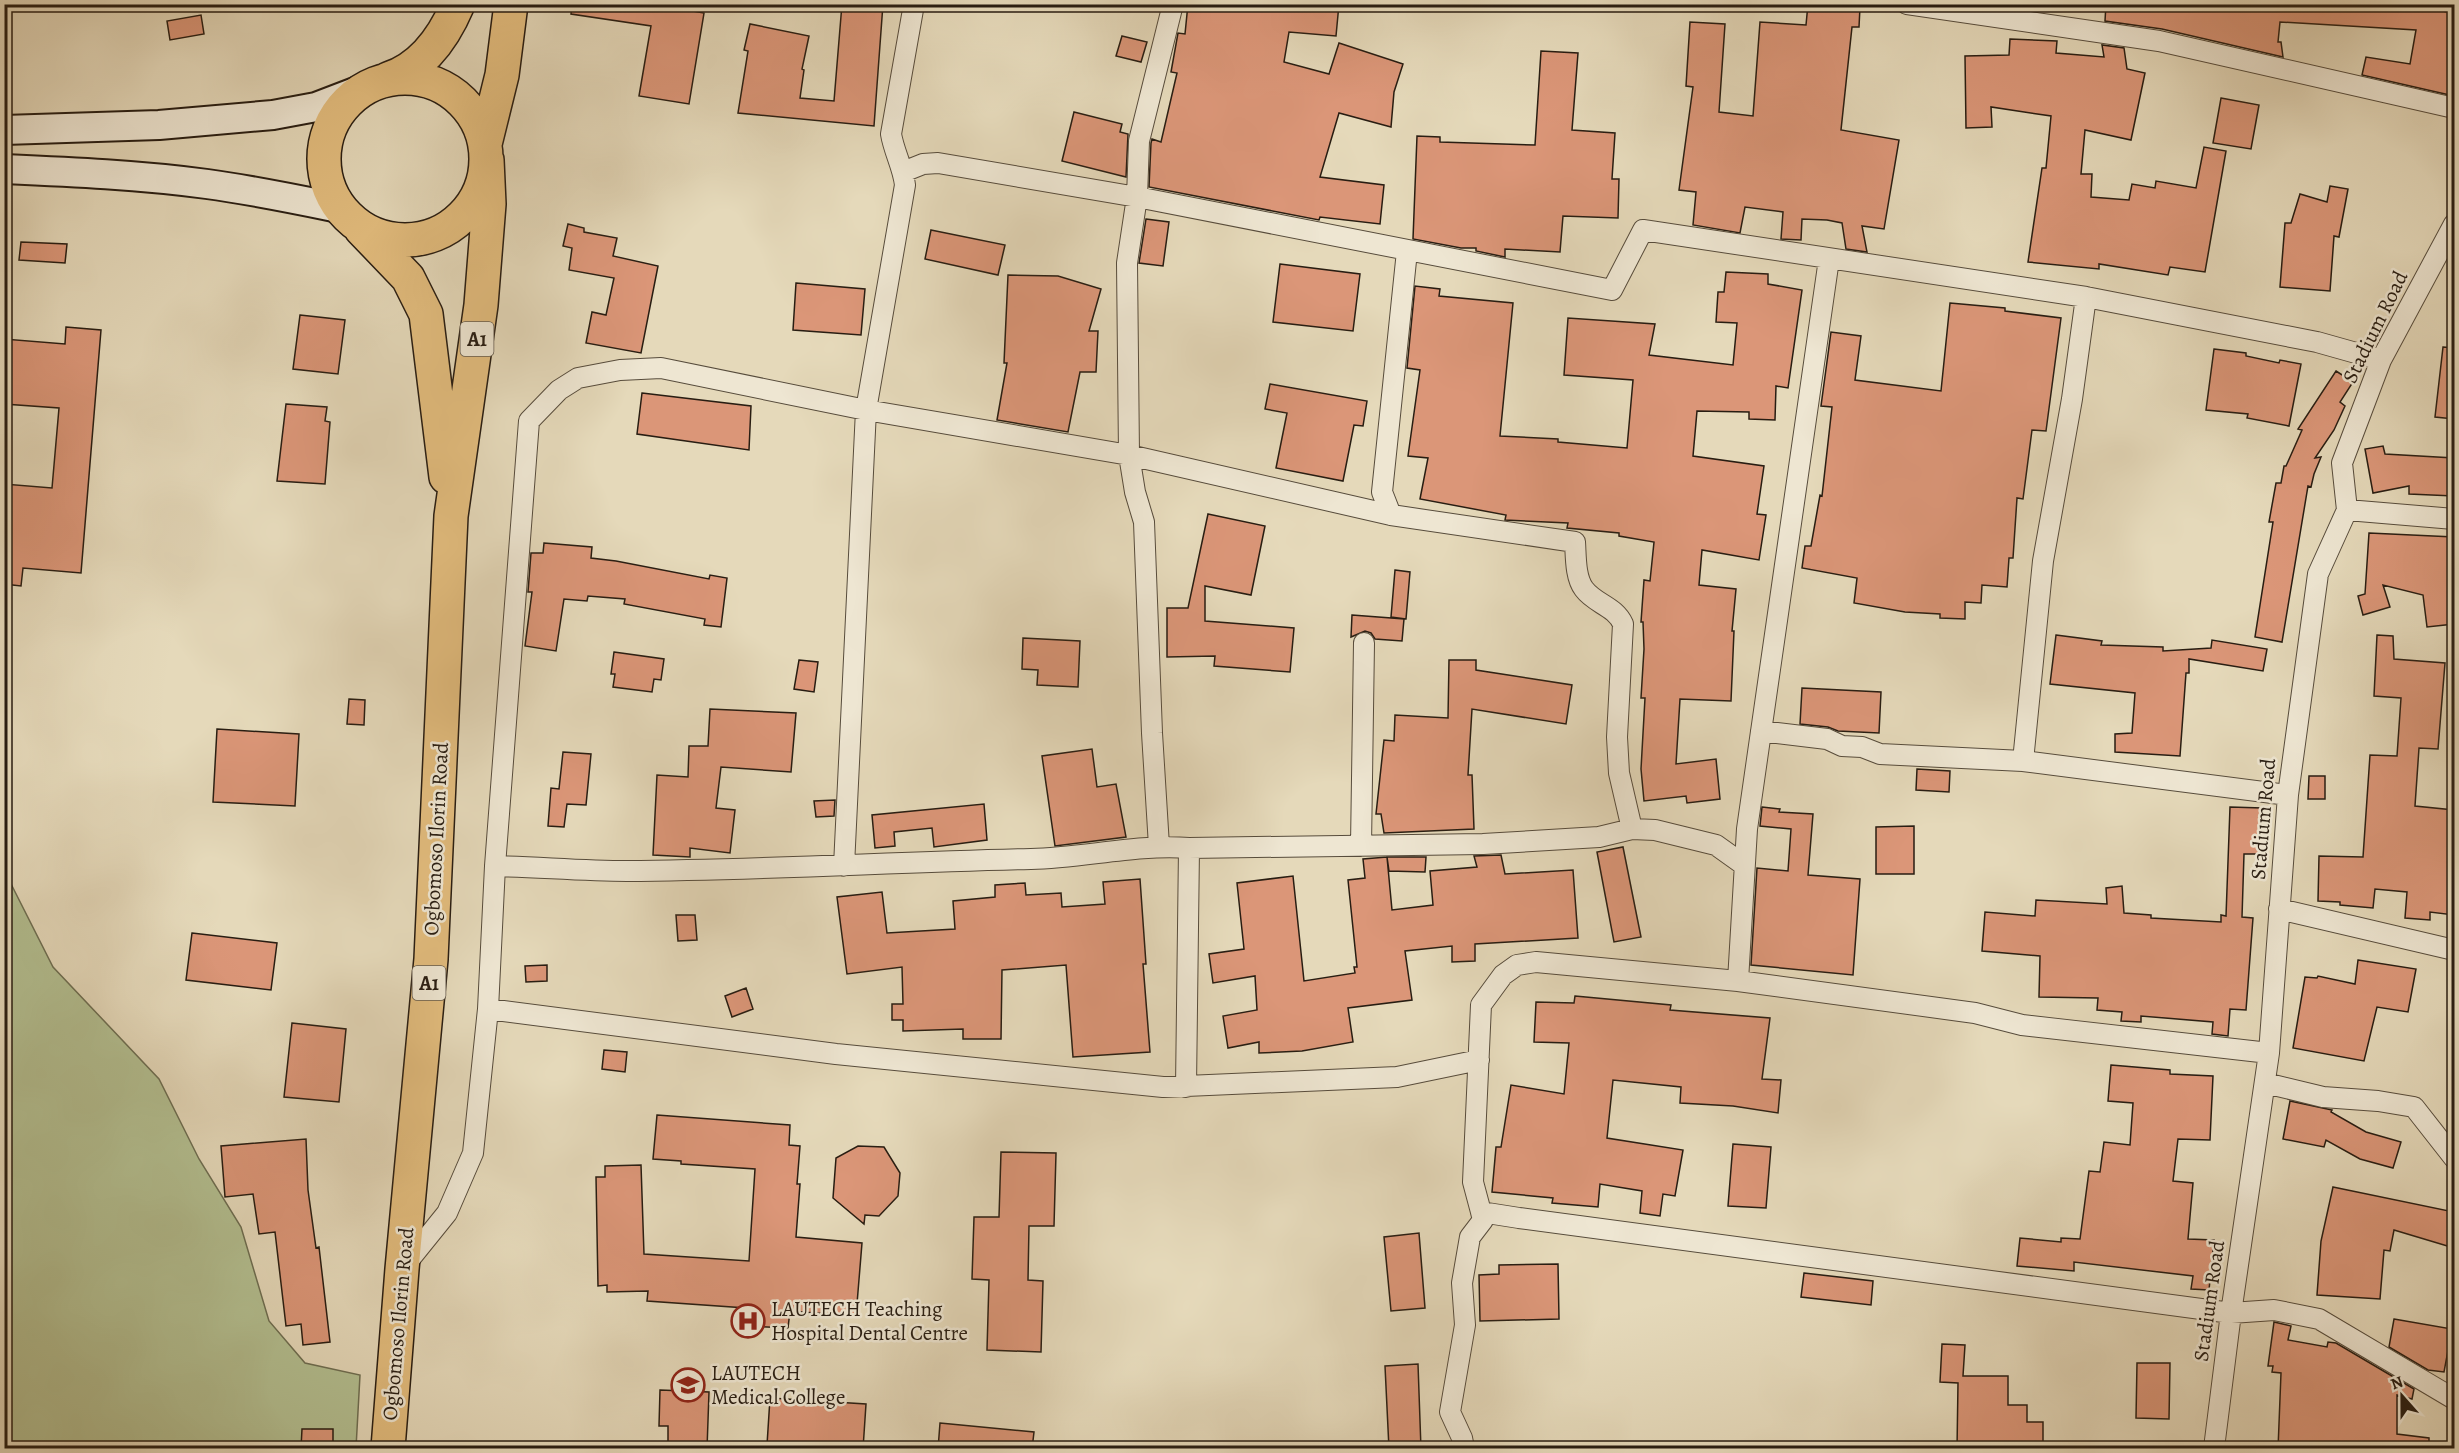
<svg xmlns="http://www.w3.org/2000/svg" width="2459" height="1453" viewBox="0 0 2459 1453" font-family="Alegreya,serif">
	<rect width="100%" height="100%" fill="#e5d9ba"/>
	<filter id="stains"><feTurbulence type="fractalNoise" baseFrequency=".00333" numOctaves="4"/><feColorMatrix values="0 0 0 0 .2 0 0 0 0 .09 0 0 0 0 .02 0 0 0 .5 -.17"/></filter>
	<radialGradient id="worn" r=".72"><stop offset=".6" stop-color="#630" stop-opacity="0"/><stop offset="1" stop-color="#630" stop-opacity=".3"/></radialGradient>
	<!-- green -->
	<path fill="#b3bf91" stroke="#6e6e52" stroke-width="1.5" d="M4 870 53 967 159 1079 199 1159 241 1227 269 1321 305 1363 360 1375 356 1448H5Z"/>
	<!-- building -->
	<path fill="#db9678" stroke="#281d12" stroke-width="1.5" d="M572 4H653L704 13 689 104 639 96 651 26 571 14Z
		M842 4H883L874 126 738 113 748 51 744 50 750 24 809 36 802 69 804 70 800 98 834 101Z
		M1188 4H1339L1336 36 1289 32 1284 62 1329 74 1339 43 1403 64 1394 92 1391 127 1339 113 1320 177 1384 185 1380 224 1320 217 1319 220 1149 187 1151 143 1152 139 1161 142 1177 73 1171 72 1178 33 1185 34Z
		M1808 4 1860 7 1859 27H1852L1841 130 1899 140 1884 229 1862 226 1867 252 1846 249 1842 223 1827 220 1802 219 1801 240 1781 239 1783 212 1745 207 1740 233 1693 225 1696 192 1679 190 1693 87 1686 86 1690 22 1725 24 1719 112 1753 116 1760 22 1806 25Z
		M2106 4H2400L2454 13V96L2362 75 2366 57 2410 64 2416 30 2280 22 2278 42H2281L2283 57 2162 29 2105 21Z
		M201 15 204 34 170 40 167 21Z
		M1122 36 1147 42 1141 62 1116 56Z
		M2010 39 2057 41 2056 53 2104 57 2102 45 2124 48 2127 69 2145 73 2131 140 2085 130 2081 174H2092L2091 197 2129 200 2132 184 2155 188 2156 181 2196 188 2204 147 2226 151 2205 272 2170 267 2168 275 2099 264V269L2028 262 2042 168H2046L2051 116 1991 107 1992 127 1966 128 1965 56 2009 55Z
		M1541 51 1578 53 1572 130 1615 133 1612 179H1619L1618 218 1563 216 1560 252 1505 249V257L1476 251V248H1461L1413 239 1417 136 1440 137V142L1535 145Z
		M2221 98 2259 105 2251 149 2213 143Z
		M1074 112 1122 124 1120 132 1128 134 1126 177 1062 161Z
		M2330 186 2348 189 2339 237 2334 236 2330 291 2280 287 2285 223H2291L2300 194 2327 202Z
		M1146 219 1169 222 1163 266 1139 263Z
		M568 224 584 228V232L617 238 613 256 658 266 641 353 586 343 592 312 606 315 614 278 569 270 572 248 563 246Z
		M931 230 1005 245 998 275 925 259Z
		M21 242 67 244 65 263 19 260Z
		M1280 264 1360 274 1353 331 1273 322Z
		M1726 272 1768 274V284L1802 290 1788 388 1776 386 1775 420 1749 419V412L1697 411 1693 456 1764 466 1757 514 1766 515 1759 560 1702 550 1699 585 1736 589 1732 631H1734L1731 701 1680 699 1676 764 1716 759 1720 799 1687 803 1686 796 1644 801 1641 769 1645 698H1641L1644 649 1643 622H1641L1644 580 1650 581 1654 542 1619 536V533L1567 528 1568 523 1505 520 1506 515 1420 499 1428 458 1408 456 1420 370 1407 368 1415 286 1440 289 1439 296 1513 303 1500 436 1558 439V442L1627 448 1633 380 1564 375 1568 318 1655 324 1649 355 1733 365 1737 323 1716 322 1718 292H1724Z
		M1008 275 1058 276 1101 289 1089 331H1098L1096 372H1080L1068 432 997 420 1007 363H1004Z
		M796 283 865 289 861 335 793 330Z
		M1950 303 2005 308V311L2061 318 2046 431 2032 430 2023 499 2017 498 2013 558H2009L2007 587 1982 585 1981 603 1965 602V619L1940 618V614L1905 612 1854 603 1857 578 1802 568 1805 546H1811L1820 495 1822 496 1832 407 1821 406 1831 332 1861 336 1855 380 1941 391Z
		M300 315 345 320 338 374 293 369Z
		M66 327 101 330 81 573 23 568 21 586 4 584V484L52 488 59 408 4 404V339L65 344Z
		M2443 347 2454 348V419L2435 417Z
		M2214 349 2246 353V356L2279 363 2280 360 2301 364 2289 426 2247 418 2248 414 2206 410Z
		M2336 371 2353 382 2340 402 2345 406 2334 430 2315 458 2321 457 2314 474 2311 487 2308 486 2282 642 2255 637 2273 522H2269L2276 483H2281L2284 466H2286L2302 430 2298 429Z
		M1270 384 1367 401 1363 426 1354 425 1343 481 1276 468 1287 413 1265 409Z
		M642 393 751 406 749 450 637 434Z
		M286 404 327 407 325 421 330 422 325 484 277 481Z
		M2383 446 2385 454 2454 458V496L2409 494V486L2373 493 2365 449Z
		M1208 514 1265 526 1251 595 1205 586V621L1294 628 1290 672 1214 666 1215 656 1167 657V608H1188Z
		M2369 533 2454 537V590H2452L2454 624 2427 627 2423 595 2383 585 2390 607 2363 615 2358 596 2365 594Z
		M544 543 592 547 591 558 616 561 709 579 710 575 727 578 721 627 704 625 705 619 624 604 625 599 588 596 587 601 564 599 556 651 525 646 532 592H528L531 553H543Z
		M1395 570 1410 572 1406 619 1391 617Z
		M1352 615 1404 619 1402 641 1375 639 1371 633 1365 631 1351 637Z
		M2056 635 2102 641 2101 645 2163 647V651L2211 648 2212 640 2267 649 2263 671 2189 659V673H2186L2180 756 2115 752V734L2132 733 2135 693 2050 684Z
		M2377 635 2393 636 2394 659 2445 663 2438 749 2419 748 2415 806 2454 810V915L2430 912V920L2405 918 2407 892 2375 889 2373 908 2340 905V902L2318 901 2319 856 2363 857 2370 755 2397 756 2401 698 2374 696Z
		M1023 638 1080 641 1078 687 1037 685 1038 670 1022 669Z
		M614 652 664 659 661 680 654 679 652 692 613 687 615 674H611Z
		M799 660 818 662 814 692 794 689Z
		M1449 660H1476V670L1572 685 1566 724 1472 709 1468 775H1472L1474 829 1384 833 1381 814H1376L1384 740 1394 741 1395 715 1448 718Z
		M1802 688 1881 692 1879 733 1838 731 1828 727 1800 724Z
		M349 699 365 700 364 725 347 724Z
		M710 709 796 713 791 772 721 767 716 808 735 810 730 853 690 848V857L653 855 657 775 688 777 689 746H708Z
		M217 729 299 734 295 806 213 802Z
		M1092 749 1097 787 1116 784 1126 837 1055 846 1042 756Z
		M563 752 591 754 586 805 567 804 564 827 548 826 551 788 559 789Z
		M1917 769 1950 771 1949 792 1916 790Z
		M2309 776H2325V799H2308Z
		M835 800 834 816 816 817 814 801Z
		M984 804 987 840 934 847 932 828 894 832 895 846 875 848 872 815Z
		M1762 807 1780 809 1779 812 1813 814 1808 875 1860 879 1853 975 1751 965 1757 868 1788 871 1791 829 1760 826Z
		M2230 807 2262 808 2260 854H2244L2242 917 2253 918 2246 1010 2230 1009 2228 1036 2212 1034 2213 1022 2141 1016V1022L2121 1021 2122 1012 2097 1010 2098 998 2039 997 2040 956 1982 951 1985 912 2035 916 2036 900 2107 904 2106 888 2122 886 2124 913 2151 915V918L2221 922V915L2226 916Z
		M1914 826V874H1876V827Z
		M1623 847 1641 937 1614 942 1597 852Z
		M1501 855 1505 874 1573 870 1578 938 1475 944V961L1452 962V946L1405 951 1412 1000 1348 1008 1353 1042 1302 1051 1259 1053V1042L1228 1048 1223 1016 1257 1010 1255 976 1213 983 1209 954 1244 949 1237 883 1293 876 1304 981 1355 973 1354 967H1357L1348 880 1365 878 1363 859 1387 857 1392 910 1433 905 1430 871 1477 867 1474 856Z
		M1387 857H1426L1425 872 1389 871Z
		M1140 879 1146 964H1143L1150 1052 1073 1057 1066 965 1002 970 1001 1039H963V1029L903 1031V1020H892V1004H903L902 967 847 974 837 897 882 892 887 933 955 929 953 901 995 897V885L1025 883 1026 895 1061 893 1062 907 1105 904 1103 882Z
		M676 915H695L697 940 678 941Z
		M192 933 277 943 271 990 186 980Z
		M2358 960 2416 969 2408 1012 2377 1007 2364 1061 2293 1048 2305 977 2317 978 2318 976 2355 984Z
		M547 965V981L526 982 525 966Z
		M746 988 753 1009 732 1017 725 996Z
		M1575 996 1671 1005 1670 1010 1770 1018 1762 1079 1781 1080 1778 1113 1733 1106 1680 1103 1681 1087 1613 1080 1607 1138 1683 1150 1675 1196 1663 1194 1660 1216 1640 1213 1642 1191 1600 1184 1598 1207 1552 1203 1553 1198 1492 1192 1496 1147H1501L1511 1085 1564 1094 1569 1043 1534 1042 1536 1002 1574 1003Z
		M292 1023 346 1029 339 1102 284 1097Z
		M604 1050 627 1052 625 1072 602 1069Z
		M2111 1065 2170 1070V1074L2213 1076 2210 1140 2178 1139 2173 1181 2193 1183 2188 1239 2214 1240 2209 1290 2191 1289 2193 1276 2074 1262V1271L2017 1266 2020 1238 2061 1242V1238L2080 1239 2089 1171 2100 1172 2104 1142 2130 1145 2133 1103 2108 1101Z
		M2290 1101 2332 1110 2331 1112 2366 1132 2401 1142 2393 1168 2360 1159 2326 1140 2324 1147 2283 1139Z
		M657 1115 790 1125 789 1145 800 1146 797 1184H800L796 1237 862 1243 856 1316 790 1311 788 1328 745 1326 746 1308 647 1301 648 1291 607 1292V1285L598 1286 596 1177H605V1166L641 1165 644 1254 749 1261 755 1169 681 1164V1161L653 1159Z
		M306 1139 308 1190 316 1248 319 1247 330 1342 303 1345 301 1324 286 1326 275 1232 259 1234 253 1194 225 1197 221 1146Z
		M1733 1144 1771 1147 1766 1208 1728 1206Z
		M858 1146 884 1147 900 1173 898 1196 879 1216 865 1215 864 1224 833 1198 836 1158Z
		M1001 1152 1056 1153 1054 1226H1029L1028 1280 1043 1281 1041 1352 987 1350 989 1280 972 1279 974 1217H999Z
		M2333 1187 2454 1212V1248L2394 1230 2390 1251 2384 1250 2380 1299 2317 1295 2321 1241Z
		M1419 1233 1425 1308 1391 1311 1384 1237Z
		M1558 1264 1559 1319 1480 1321 1479 1275 1499 1274V1265Z
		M1804 1273 1873 1281 1871 1305 1801 1297Z
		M2394 1319 2452 1329 2444 1372 2428 1370 2389 1347Z
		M2274 1322 2291 1326 2288 1340 2327 1347 2328 1342 2336 1343 2414 1389 2412 1399 2397 1395V1434L2429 1438V1449H2278L2281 1373 2272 1372 2273 1366H2268Z
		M1942 1344 1965 1345 1963 1376H2008V1405H2027V1422H2043V1449H1957L1958 1383 1940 1382Z
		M2137 1363H2170L2169 1419 2136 1418Z
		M1418 1364 1421 1449H1389L1385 1366Z
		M660 1390 709 1392 707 1449H668V1426H659Z
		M770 1398 866 1404 863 1449H770V1446L767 1445Z
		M940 1423 1034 1432 1032 1449H938Z
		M302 1429H333V1449L301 1448Z"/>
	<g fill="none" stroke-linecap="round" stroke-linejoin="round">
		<defs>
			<path id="street" d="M1907 4 2159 41 2454 108
				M903 172 923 164 938 163 1137 197 1612 290 1643 230 2086 297 2317 342 2381 360
				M2347 510 2454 519
				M1391 515 1382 492 1407 251
				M1761 731 1827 739 1842 746 1862 747 1880 754 2023 761 2288 795
				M2023 761 2043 561 2072 399 2086 297
				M1159 846 1152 733 1144 522 1135 492 1129 455 1127 263 1137 197 1139 141 1173 4
				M1361 846 1364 643
				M495 866C539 867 583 871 627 871 762 870 896 862 1031 859 1084 858 1136 844 1189 848L1483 844 1599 837 1632 829 1655 830 1716 845 1744 865
				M844 866 866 410 905 185C903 167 894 152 891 134L914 4
				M2279 909 2454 950
				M1738 981 1747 829 1829 259
				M488 1009 836 1054 1163 1087 1397 1077 1479 1060
				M2269 1053 2022 1025 1975 1013 1738 981 1536 962 1517 965 1503 975 1481 1005 1473 1182 1481 1212 1519 1218 2231 1313 2274 1310 2319 1319 2454 1399
				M2265 1083 2323 1097 2378 1101 2414 1107 2454 1158
				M1186 1087 1189 848
				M405 1265 447 1213 473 1153 488 1009 495 866 529 421 559 390 578 378 620 370 661 368 866 410 1129 455 1391 515 1575 542C1576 556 1575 577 1584 589 1595 604 1615 606 1623 624L1617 737 1619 773 1632 829
				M1464 1448 1462 1438 1450 1412 1465 1325 1462 1283 1470 1237 1483 1220 1481 1212
				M2214 1448 2231 1313 2269 1053 2288 795 2318 574 2347 510 2342 463 2381 360 2454 224"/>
			<path id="secondary" d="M4 130 159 125 273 115 316 107 363 89
				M4 169C72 172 140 175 207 184 252 190 295 199 339 208"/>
			<path id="highway" d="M324 159a81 81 0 1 1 162 0a81 81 0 1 1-162 0Z
				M388 79C422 68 444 37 458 4
				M485 144 502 75 511 4
				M361 229 408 278 426 314 446 477
				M388 1448 402 1269 431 959 451 516 481 305 489 204 487 160"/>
		</defs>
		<!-- street casing -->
		<use href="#street" stroke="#574c3c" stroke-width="22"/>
		<!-- secondary casing -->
		<use href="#secondary" stroke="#281d12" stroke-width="32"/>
		<!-- highway casing -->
		<use href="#highway" stroke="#281d12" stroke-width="36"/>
		<!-- street -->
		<use href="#street" stroke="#eee6d2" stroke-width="20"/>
		<!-- secondary -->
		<use href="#secondary" stroke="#eee6d2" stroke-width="28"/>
		<!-- highway -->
		<use href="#highway" stroke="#e2bc7d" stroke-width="33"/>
	</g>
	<!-- icons -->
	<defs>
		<symbol id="hospital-ring" viewBox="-11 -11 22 22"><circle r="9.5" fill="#eee6d2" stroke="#8f2418" stroke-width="1.5"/><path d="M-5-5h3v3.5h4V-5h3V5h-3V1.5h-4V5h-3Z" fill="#8f2418"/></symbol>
		<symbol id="university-ring" viewBox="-11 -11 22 22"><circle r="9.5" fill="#eee6d2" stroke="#8f2418" stroke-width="1.5"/><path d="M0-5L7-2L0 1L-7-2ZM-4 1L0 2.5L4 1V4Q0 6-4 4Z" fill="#8f2418"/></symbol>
	</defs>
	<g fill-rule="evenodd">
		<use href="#hospital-ring" x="729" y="1302" width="38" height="38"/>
		<use href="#university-ring" x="669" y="1366" width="38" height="38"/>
	</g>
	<g text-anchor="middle" stroke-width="5" stroke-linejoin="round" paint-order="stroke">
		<!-- shield labels -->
		<g fill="#eee6d2" stroke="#63594c" stroke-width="1.5">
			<rect x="460.5" y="322" width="33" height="34" rx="4.5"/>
			<rect x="412.5" y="966" width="33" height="34" rx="4.5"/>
		</g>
		<g font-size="20" font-weight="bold" fill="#281d12">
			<text x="477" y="346">A1</text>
			<text x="429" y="990">A1</text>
		</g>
		<!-- street labels -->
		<g font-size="21" fill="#281d12" stroke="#eee6d2">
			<text transform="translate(2375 327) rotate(-64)" y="7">Stadium Road</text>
			<text transform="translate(2263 819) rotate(-85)" y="7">Stadium Road</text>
			<text transform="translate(436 839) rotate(-87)" y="7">Ogbomoso Ilorin Road</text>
			<text transform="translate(2209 1301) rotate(-82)" y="7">Stadium Road</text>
			<text transform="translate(398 1324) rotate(-85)" y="7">Ogbomoso Ilorin Road</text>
		</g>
		<!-- poi labels -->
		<g font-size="21" fill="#281d12" stroke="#eee6d2" text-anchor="start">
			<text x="771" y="1316">LAUTECH Teaching<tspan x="771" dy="24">Hospital Dental Centre</tspan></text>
			<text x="711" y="1380">LAUTECH<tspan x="711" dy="24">Medical College</tspan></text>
		</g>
	</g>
	<!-- margin -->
	<rect width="2459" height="1453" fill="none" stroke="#e5d9ba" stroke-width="24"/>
	<rect x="6" y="6" width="2447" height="1441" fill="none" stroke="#281d12" stroke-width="3"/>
	<rect x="12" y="12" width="2435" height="1429" fill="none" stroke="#281d12" stroke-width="1.5"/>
	<!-- north arrow -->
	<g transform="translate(2402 1396) rotate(339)" stroke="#eee6d2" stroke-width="4.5" paint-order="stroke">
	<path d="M0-4.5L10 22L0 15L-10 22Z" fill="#281d12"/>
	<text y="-9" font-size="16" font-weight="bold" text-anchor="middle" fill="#281d12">N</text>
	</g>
	<rect width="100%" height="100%" filter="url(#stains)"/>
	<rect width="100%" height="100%" fill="url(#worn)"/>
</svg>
